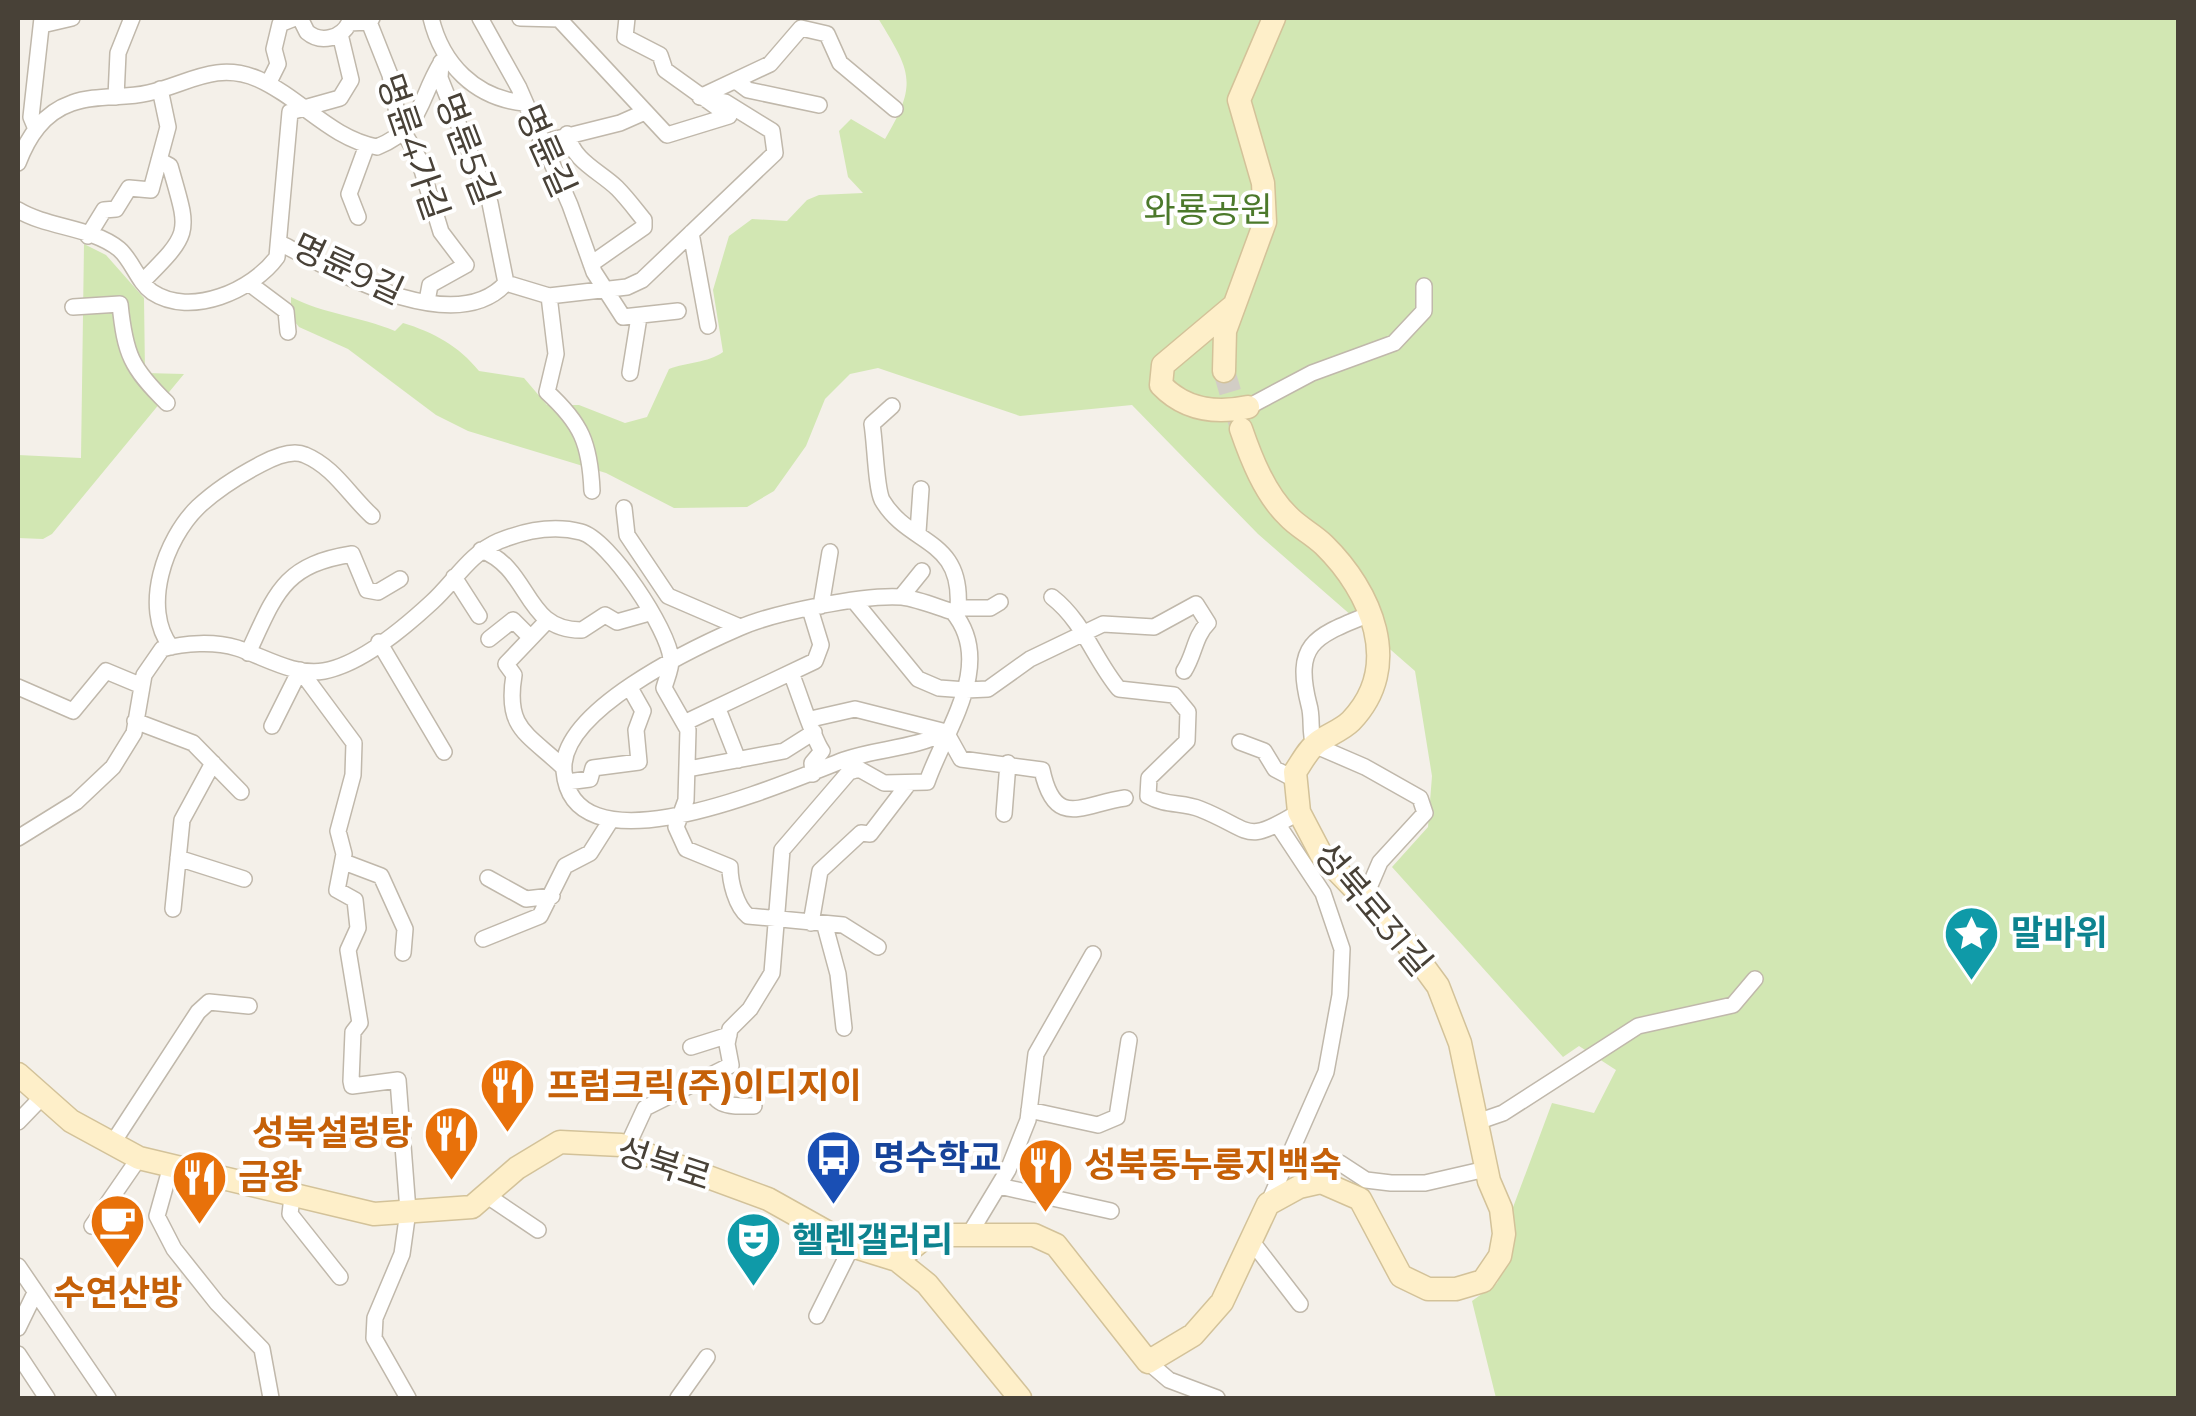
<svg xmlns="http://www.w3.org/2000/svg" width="2196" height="1416" viewBox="0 0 2196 1416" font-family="Montserrat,'Noto Sans KR',sans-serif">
	<rect width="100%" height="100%" fill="#f4f0e9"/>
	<!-- green -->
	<path fill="#d2e7b3" d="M878 18H2178V1398H1496L1472 1301 1497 1283 1511 1251 1512 1210 1552 1103 1594 1113 1616 1070 1579 1046 1563 1057 1392 867 1428 827 1432 776 1415 671 1258 534 1132 405 1020 416 878 368 850 374 825 399 806 446 774 491 747 507 674 508 606 473 468 431 436 415 348 349 299 327 291 317V297C324 314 359 316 395 331L403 323C433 332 459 346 479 371L524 378 547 405H579L625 423 647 417 669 369C687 362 708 363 723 352L713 290 729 236 752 219 787 221 807 200 819 195 863 193 848 177 839 131 851 119 885 139C919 82 910 71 878 18Z
		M84 244 106 255 144 298 145 373 184 374 52 534 43 539 18 538V455L81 458Z"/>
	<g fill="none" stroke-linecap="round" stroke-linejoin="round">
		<!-- secondary-tunnel -->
		<path stroke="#d2cdc5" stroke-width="22" stroke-dasharray="22 11" stroke-linecap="butt" d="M1224 371 1240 425"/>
		<defs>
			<path id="street" d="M300 18 307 32C321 44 342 38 349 23L369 22 372 18
				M431 18C442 64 475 98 524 103
				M480 18 519 88 570 205 594 272 623 317 678 311
				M520 18 559 19 667 135 729 116 665 70 660 55 625 37 627 18
				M369 22 390 75 399 124 418 157 441 232 466 265 430 285 427 301
				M42 25 72 18
				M441 62 440 78 490 203 506 283
				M736 81 748 90 819 105
				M268 84 278 64 274 49 280 24 295 18
				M116 97 118 53 132 18
				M700 97 770 64 801 28 827 34 840 63 895 109
				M36 129 31 117 42 18
				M567 134C574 162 598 170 617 188 627 198 635 209 644 220V227L591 264
				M540 143 620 123 645 112
				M18 163C28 137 43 113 72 103 96 94 124 99 148 93 188 84 216 61 258 79 301 98 330 138 377 147 423 128 418 101 441 63
				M18 210C48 228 92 227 119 249 132 260 138 282 152 292 191 318 253 290 277 257L290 112 340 98 351 80 340 34
				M358 217 349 194 367 145
				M691 233 708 326
				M88 236 104 210 116 209 129 188 151 190 168 127 160 89
				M280 243C332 270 455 340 506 283
				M143 281C193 231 189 233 170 166L159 160
				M506 283 549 296 627 287 642 280 775 153 772 131 725 102 700 97
				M250 284 286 311 288 332
				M549 296 556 354 547 392C581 423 590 443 592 491
				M73 307 120 304C125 354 131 368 167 403
				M630 373 639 317
				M892 406 872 424C875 441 876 488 882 500 909 546 963 537 958 608
				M1248 407 1312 373 1394 343 1424 311V286
				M624 508 627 535 668 596 740 627
				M918 532 921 489
				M481 550C532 569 523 631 582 630L605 615 617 622 649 613
				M454 577 479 616
				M901 597 922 571
				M1052 597C1084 622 1094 659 1119 689L1174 695 1188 712 1187 741 1149 778 1148 796C1166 806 1183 802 1200 809 1253 830 1243 846 1299 812
				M855 602 918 679 939 688 966 690 988 689 1030 659 1103 624 1154 627 1196 604 1208 623C1194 637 1195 654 1184 671
				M821 606 830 552
				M953 612 958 608H990L1000 602
				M547 621 506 664 514 675C505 729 527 733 564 768
				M489 639 513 620 531 638
				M379 642 444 752
				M171 647C141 608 165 539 198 507 217 489 238 476 261 464 274 457 292 449 305 455 334 467 349 495 372 516
				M248 653C276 593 283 565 352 554L367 590 378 592 400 579
				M791 673C799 692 813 739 822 751L812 763 813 774
				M18 687 73 711 106 671 142 686
				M718 709 738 760
				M811 719 855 709 946 732
				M135 721 193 743 241 792
				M684 723 815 661 821 645 810 609
				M272 726 300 670 354 743 353 775 338 831 344 854 337 890 355 900 358 928 348 950 360 1023 353 1032 351 1081 352 1086 398 1080 408 1211 402 1254 375 1318 374 1338 408 1398
				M946 732 961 759 1042 770C1055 830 1082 804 1125 798
				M1240 742 1264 751 1275 769 1296 780
				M688 769 784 751 814 732
				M567 782 590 779 593 768 639 762 636 730 643 711 630 688
				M1004 814 1008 763
				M18 838 76 802 113 767 134 733 144 675 162 649C185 643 214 641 237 648 265 657 294 676 324 671 362 664 405 627 432 602 455 581 469 554 499 541 524 531 554 525 581 532 609 539 669 630 671 659 672 667 666 680 664 688L688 730 686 800 676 827 686 849 730 867C730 882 736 906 748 916L843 925 878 947
				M178 858 244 879
				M344 862 381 876 405 929 403 953
				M488 878 526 899 552 896
				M1365 897 1380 862 1425 813 1420 798 1365 767 1314 745C1309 732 1313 718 1309 705 1293 642 1316 636 1370 614
				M173 909 182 820 213 763
				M811 923 820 871 861 833 870 834 909 783
				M825 926 838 974 844 1028
				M483 939 540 916 565 866 590 853 611 820
				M691 1047 729 1035
				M706 1080C715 1108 727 1106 754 1106
				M1029 1110 1098 1125 1117 1117 1129 1040
				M18 1122 44 1095
				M1477 1122 1503 1113 1638 1026 1733 1005 1755 979
				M112 1144 198 1012 209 1002 249 1006
				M627 1147 645 1108 731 1065 727 1044 730 1029 750 1009 772 973 782 850 849 772 859 769 884 783 927 782C945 730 996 664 953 612 937 607 918 599 902 597 865 594 772 613 739 628 693 648 559 711 564 771 573 879 790 780 844 760 878 748 914 749 946 732
				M1286 1162 1340 1163 1366 1180 1391 1183H1425L1486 1169
				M171 1166 157 1216 174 1249 217 1303 262 1349 271 1398
				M999 1186 1111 1211
				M486 1195 538 1230
				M292 1197 290 1214 340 1277
				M1268 1204 1326 1072 1340 995 1342 949 1323 893 1278 825
				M92 1226 139 1158
				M970 1233 1008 1170 1028 1120 1036 1054 1093 954
				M1253 1243 1300 1304
				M18 1266 108 1398
				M817 1316 852 1246
				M18 1328 35 1293
				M18 1354 47 1398
				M1148 1362 1169 1380 1217 1398
				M678 1398 707 1357"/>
			<path id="secondary" d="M1232 307 1163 365 1161 385C1185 410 1215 414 1248 407
				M1224 371 1225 331 1265 222 1263 183 1239 100 1274 18
				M18 1074 71 1121 139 1158 374 1214 472 1207 517 1168 560 1142 621 1145 768 1199 852 1246 897 1260 927 1284 1020 1398
				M897 1260 928 1235H1034L1056 1245 1148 1362 1193 1335 1222 1302 1268 1204 1299 1187 1321 1182 1360 1199 1401 1276 1428 1289H1456L1483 1281 1500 1256 1504 1234 1501 1209 1489 1181 1460 1043 1438 986 1405 941 1321 854 1299 812 1295 772C1302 762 1308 749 1318 742 1328 735 1342 730 1351 721 1404 666 1371 591 1324 545 1313 534 1298 527 1288 516 1265 494 1251 458 1241 429"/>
		</defs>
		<!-- street casing -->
		<use href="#street" stroke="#c0b8ab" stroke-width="18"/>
		<!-- secondary casing -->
		<use href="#secondary" stroke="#d3c299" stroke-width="25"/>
		<!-- street -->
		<use href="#street" stroke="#fff" stroke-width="15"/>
		<!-- secondary -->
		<use href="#secondary" stroke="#feefc9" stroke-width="22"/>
	</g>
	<!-- icons -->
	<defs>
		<symbol id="sight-pin" viewBox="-11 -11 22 30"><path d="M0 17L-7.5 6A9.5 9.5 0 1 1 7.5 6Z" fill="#0f9aa8" stroke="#fff"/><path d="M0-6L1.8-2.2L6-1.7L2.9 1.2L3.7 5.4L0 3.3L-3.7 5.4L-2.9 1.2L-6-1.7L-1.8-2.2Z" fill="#fff"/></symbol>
		<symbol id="restaurant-pin" viewBox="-11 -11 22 30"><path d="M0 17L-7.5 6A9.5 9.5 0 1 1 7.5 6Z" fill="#e8710a" stroke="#fff"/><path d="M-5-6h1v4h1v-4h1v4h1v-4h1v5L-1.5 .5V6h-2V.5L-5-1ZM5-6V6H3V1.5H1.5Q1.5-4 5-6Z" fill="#fff"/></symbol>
		<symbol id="bus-pin" viewBox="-11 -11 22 30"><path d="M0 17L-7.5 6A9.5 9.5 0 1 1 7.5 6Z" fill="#1a4fb4" stroke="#fff"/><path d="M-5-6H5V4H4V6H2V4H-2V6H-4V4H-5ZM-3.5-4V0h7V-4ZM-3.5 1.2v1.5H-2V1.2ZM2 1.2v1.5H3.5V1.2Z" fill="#fff"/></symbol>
		<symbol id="cafe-pin" viewBox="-11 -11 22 30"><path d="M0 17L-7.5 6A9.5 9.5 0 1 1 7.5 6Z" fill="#e8710a" stroke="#fff"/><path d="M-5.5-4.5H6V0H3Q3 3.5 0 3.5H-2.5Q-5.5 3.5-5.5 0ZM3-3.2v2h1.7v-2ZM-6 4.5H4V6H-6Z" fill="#fff"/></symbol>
		<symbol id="theatre-pin" viewBox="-11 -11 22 30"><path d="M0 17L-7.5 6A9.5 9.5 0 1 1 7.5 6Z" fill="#0f9aa8" stroke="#fff"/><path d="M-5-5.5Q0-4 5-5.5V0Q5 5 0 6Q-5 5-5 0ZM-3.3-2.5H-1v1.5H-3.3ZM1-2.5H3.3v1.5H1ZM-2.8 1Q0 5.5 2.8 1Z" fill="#fff"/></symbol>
	</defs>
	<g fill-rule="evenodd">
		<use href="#sight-pin" x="1940" y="902" width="63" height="86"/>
		<use href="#restaurant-pin" x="476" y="1054" width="63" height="86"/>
		<use href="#restaurant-pin" x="420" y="1102" width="63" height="86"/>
		<use href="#bus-pin" x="802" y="1126" width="63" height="86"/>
		<use href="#restaurant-pin" x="1014" y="1134" width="63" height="86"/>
		<use href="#restaurant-pin" x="168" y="1146" width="63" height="86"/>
		<use href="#cafe-pin" x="86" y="1190" width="63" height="86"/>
		<use href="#theatre-pin" x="722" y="1208" width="63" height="86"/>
	</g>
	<g text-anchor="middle" stroke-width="8" stroke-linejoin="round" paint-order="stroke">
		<!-- street labels -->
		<g font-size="35" fill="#484137" stroke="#fff">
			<text transform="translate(413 147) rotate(71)" y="12">명륜4가길</text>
			<text transform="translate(467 149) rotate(69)" y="12">명륜5길</text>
			<text transform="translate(546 151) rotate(66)" y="12">명륜길</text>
			<text transform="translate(348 269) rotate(25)" y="12">명륜9길</text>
			<text transform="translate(1373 909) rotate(50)" y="12">성북로31길</text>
			<text transform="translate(664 1164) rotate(18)" y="12">성북로</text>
		</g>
		<!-- park labels -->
		<g font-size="35" fill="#4c792b" stroke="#fff">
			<text x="1208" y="222">와룡공원</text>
		</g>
		<!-- culture labels -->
		<g font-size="35" font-weight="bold" fill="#0d838f" stroke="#fff" text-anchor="start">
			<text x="2011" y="945">말바위</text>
			<text x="792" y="1252">헬렌갤러리</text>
		</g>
		<!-- food labels -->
		<g font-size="35" font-weight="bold" fill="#c56008" stroke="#fff" text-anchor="start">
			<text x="547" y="1098">프럼크릭(주)이디지이</text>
			<text x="413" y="1145" text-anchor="end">성북설렁탕</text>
			<text x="1084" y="1177">성북동누룽지백숙</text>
			<text x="238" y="1189">금왕</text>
			<text x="118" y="1305" text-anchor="middle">수연산방</text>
		</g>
		<!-- transit labels -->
		<g font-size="35" font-weight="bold" fill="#164399" stroke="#fff" text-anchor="start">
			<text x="873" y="1170">명수학교</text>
		</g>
	</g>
	<!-- border -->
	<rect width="2196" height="1416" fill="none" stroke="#484137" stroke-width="40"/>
</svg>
